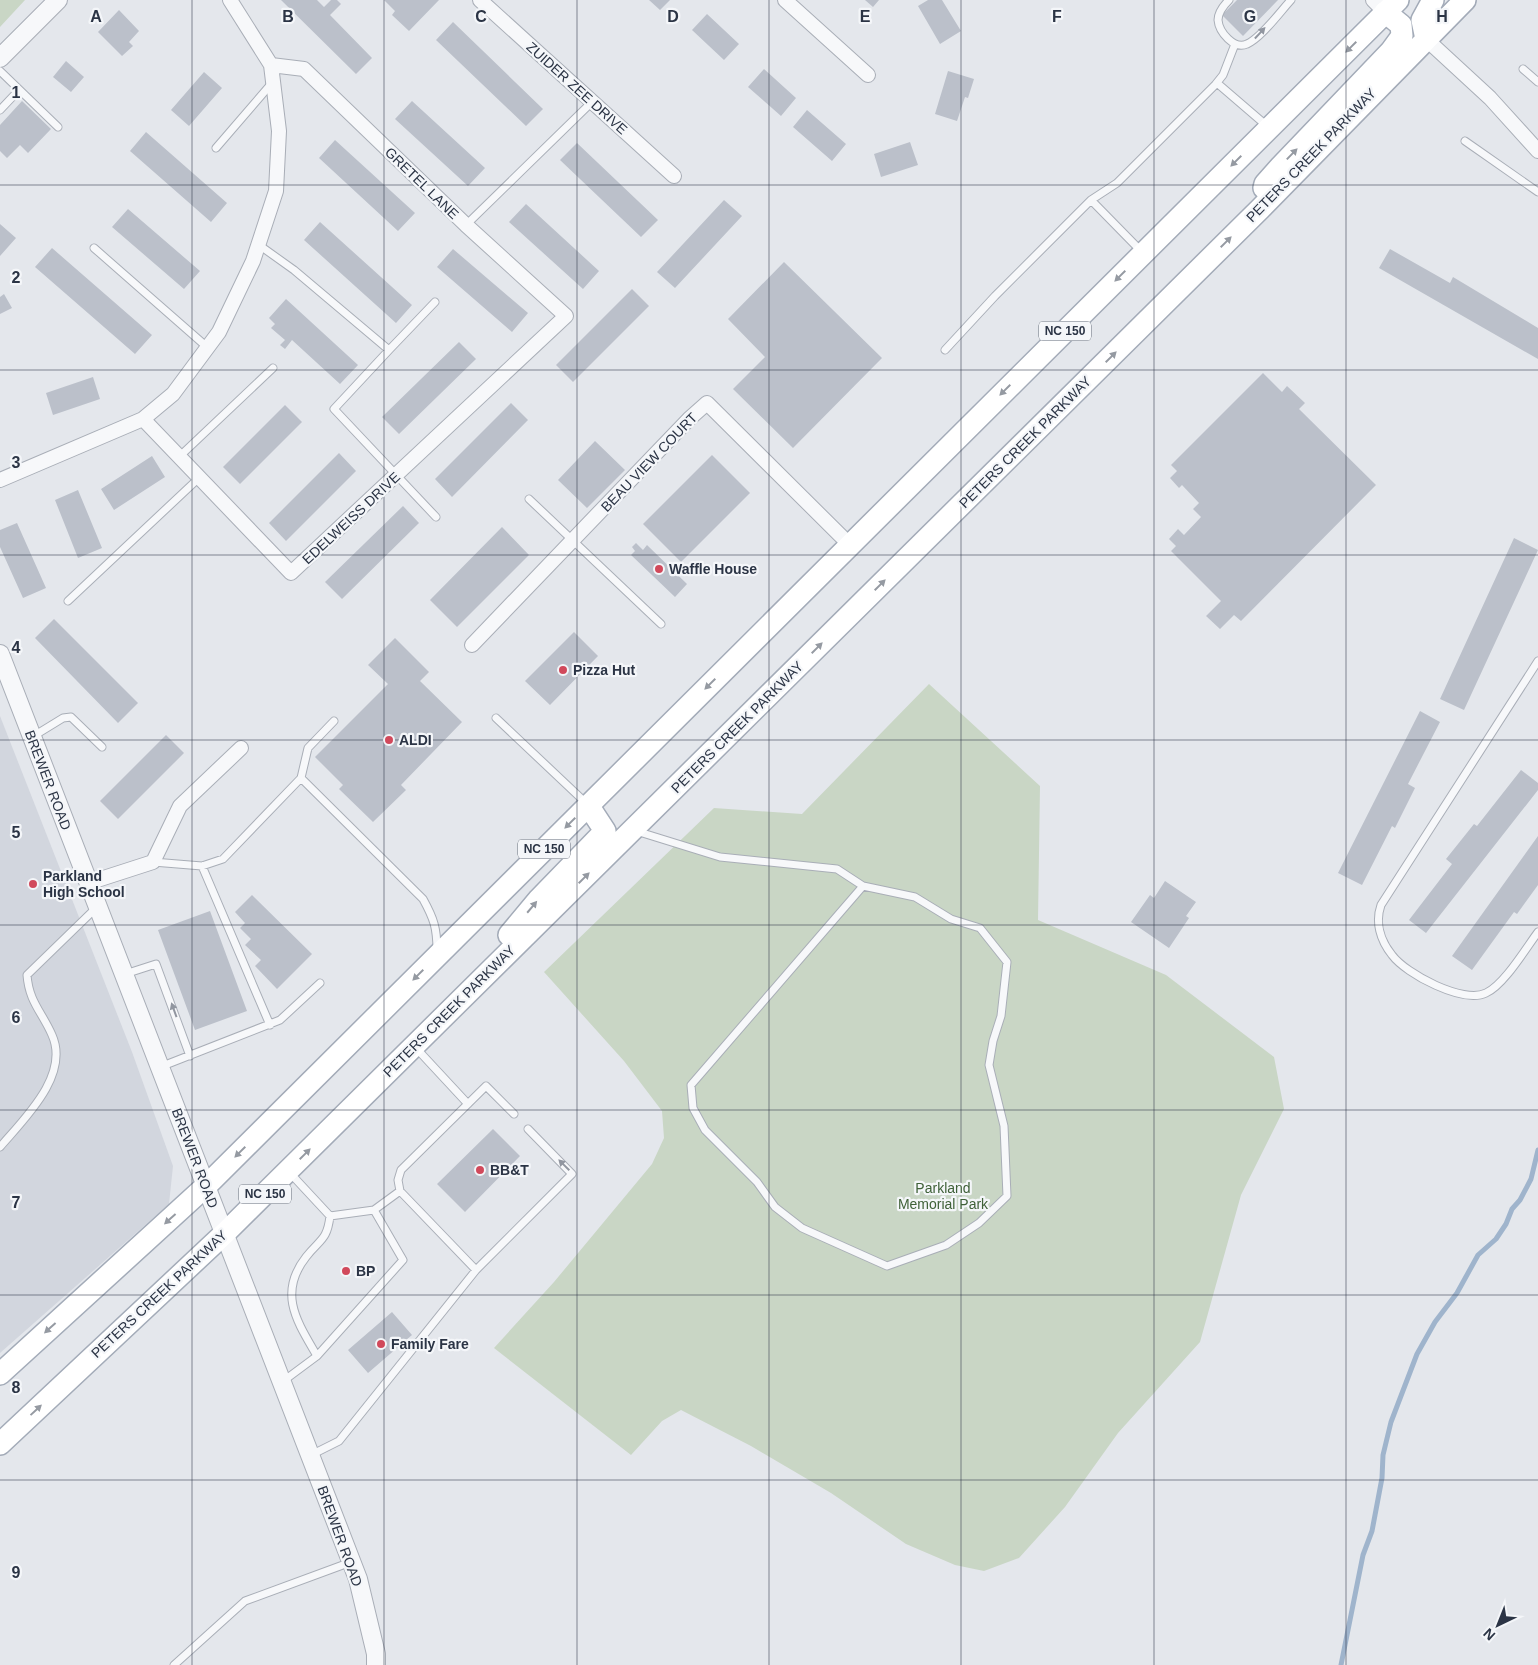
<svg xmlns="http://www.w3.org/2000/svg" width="1538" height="1665" viewBox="0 0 1538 1665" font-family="Arial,sans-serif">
	<rect width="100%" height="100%" fill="#e4e7ec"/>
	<!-- built -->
	<path fill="#d2d6de" d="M0 716 132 1052 173 1166 169 1204 0 1353Z"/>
	<!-- green -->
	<path fill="#c9d6c5" d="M0 0H25L0 27Z
		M929 684 1040 786 1038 920 1166 975 1274 1057 1284 1109 1241 1195 1200 1342 1118 1433 1065 1507 1019 1558 984 1571 955 1565 906 1544 831 1493 751 1446 681 1410 662 1421 631 1455 494 1348 554 1282 652 1164 664 1138 662 1111 624 1061 544 972 714 808 802 814Z"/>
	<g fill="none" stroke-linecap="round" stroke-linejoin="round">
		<!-- stream -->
		<path stroke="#9fb4cc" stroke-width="5" d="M1341 1665 1363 1555 1372 1531 1382 1478 1383 1455 1391 1422 1417 1354 1435 1322 1457 1293 1478 1255 1496 1239 1506 1224 1512 1209 1520 1200 1531 1179 1538 1150"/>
	</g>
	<!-- building -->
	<path fill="#bbc0ca" d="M281 0H317L324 7 331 0H337L341 4 330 15 372 58 356 74Z
		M384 0H439L409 31 392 15 395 11Z
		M649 0H670L660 10Z
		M865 0H879L873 7Z
		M928 0H942L961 31 940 44 918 6Z
		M1237 0H1278L1243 36 1222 15Z
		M119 10 139 31 129 42 133 46 122 56 98 32Z
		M707 14 739 44 724 60 692 30Z
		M453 22 543 109 526 126 436 40Z
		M66 61 84 77 71 92 53 77Z
		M764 69 796 98 781 116 748 87Z
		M948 71 974 79 968 98 965 97 957 121 935 114Z
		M204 72 222 88 189 126 171 110Z
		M22 101 51 129 28 153 20 145 7 158 0 151V125Z
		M412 101 485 168 468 186 395 119Z
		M807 110 846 144 832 161 793 127Z
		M146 132 227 203 211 222 130 151Z
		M335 140 415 213 398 231 319 158Z
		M910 142 918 165 881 177 874 154Z
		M577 143 658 220 641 237 560 160Z
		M724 200 742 216 675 288 657 272Z
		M526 204 599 271 583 289 509 222Z
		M128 209 200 271 184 289 112 227Z
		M320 222 412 305 396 323 304 240Z
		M0 224 16 238 0 256Z
		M52 248 152 335 135 354 35 267Z
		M453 249 528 313 512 332 437 267Z
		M1390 249 1450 283 1453 277 1538 328V359L1379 268Z
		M784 262 882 358 793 448 733 389 765 357 728 319Z
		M632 289 649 306 573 382 556 365Z
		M4 294 12 308 0 314V297Z
		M286 299 358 365 340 384 292 340 285 349 280 345 285 340 271 328 275 324 269 318Z
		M459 342 476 359 399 434 382 417Z
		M1263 373 1282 392 1287 386 1305 403 1299 409 1376 485 1241 621 1234 615 1220 629 1206 616 1221 601 1171 551 1176 546 1169 539 1178 529 1184 535 1201 517 1193 509 1199 503 1182 485 1179 488 1170 478 1177 471 1171 465Z
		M93 377 100 399 53 415 46 393Z
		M511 403 528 420 452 497 435 479Z
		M285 405 302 422 240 484 223 467Z
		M595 441 625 470 587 508 558 480Z
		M339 453 356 471 286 541 269 523Z
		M712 455 750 493 681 562 643 524Z
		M152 456 165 477 114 510 101 489Z
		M78 490 102 548 78 558 55 500Z
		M403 506 419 523 342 599 325 582Z
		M17 523 46 588 23 598 0 547V530Z
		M502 527 529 555 457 627 430 600Z
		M1514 538 1538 550 1464 710 1440 699Z
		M636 543 643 550 647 545 687 584 675 597 631 555 635 551 632 547Z
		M54 619 138 703 118 723 35 638Z
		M574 632 598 656 550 705 525 681Z
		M395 638 429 672 420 681 462 722 401 785 406 790 373 822 339 789 343 785 315 757 388 684 368 665Z
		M1420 711 1440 722 1408 784 1415 788 1395 828 1392 826 1362 885 1338 873Z
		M166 735 184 753 118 819 100 801Z
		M1521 770 1538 783V790L1426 933 1409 920 1452 864 1446 859 1474 824 1477 826Z
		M1538 836V885L1517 914 1514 912 1472 970 1452 956Z
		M1165 881 1196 902 1186 916 1189 918 1169 948 1131 922 1150 895 1154 898Z
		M252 895 312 954 277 989 255 966 261 960 245 945 251 939 240 928 245 923 235 912Z
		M210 911 247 1011 195 1030 158 930Z
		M493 1129 520 1156 465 1212 437 1184Z
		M392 1312 412 1335 368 1373 348 1350Z"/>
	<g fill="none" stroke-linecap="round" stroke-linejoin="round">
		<defs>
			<path id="service" d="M1229 0C1224 5 1218 13 1218 20 1219 32 1234 50 1247 44 1261 38 1280 12 1291 0
				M1523 69 1538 82
				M0 71 58 127
				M1217 83 1267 126
				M0 110 19 90
				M1465 141 1538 192
				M216 148 272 83
				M1091 200 1141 251
				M466 225 593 101
				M259 245 294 270 389 350 334 409 436 517
				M94 248 207 347
				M389 350 435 302
				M945 350 995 296 1091 200 1117 183 1215 85 1223 75 1235 44
				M180 456 273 368
				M529 499 661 624
				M68 601 200 477
				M1538 661 1381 905C1375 922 1380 940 1392 955 1406 974 1463 1004 1486 993 1504 985 1526 948 1538 932
				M496 718 586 803
				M334 721 308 748 301 778 423 899C434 919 437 928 437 951
				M32 737 63 718 71 717 102 747
				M636 831 720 857 837 869 863 886
				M153 862 202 866 223 859 301 778
				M202 866 270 1025
				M863 886 915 897 951 919 980 928 1007 962 1001 1016 993 1041 989 1065 1004 1126 1007 1196 979 1223 946 1245 887 1266 802 1228 775 1207 757 1182 705 1130 693 1108 691 1085Z
				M125 974 156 964 190 1056
				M416 1048 468 1104
				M160 1067 280 1020 320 983
				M0 1147C25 1118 70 1075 52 1035 42 1012 29 1002 27 975L97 907
				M374 1210 400 1191
				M476 1270 400 1191 398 1180 401 1170 486 1086 514 1114
				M317 1356C298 1323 277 1294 306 1257 320 1239 327 1241 330 1216
				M282 1382 317 1356 403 1260 374 1210 330 1216 290 1173
				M311 1455 339 1441 476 1270 572 1174 528 1129
				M174 1665 245 1601 351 1562"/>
			<path id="minor" d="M480 0 674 176
				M785 0 868 75
				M1373 0 1385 12
				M1426 39 1490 98 1538 151
				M143 419 291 573 566 316 466 225 304 69 271 65
				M0 480 143 419 173 394 219 332 253 261 276 191 279 131 271 65 230 0
				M472 645 689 419 707 403 850 545
				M88 883 153 862 180 806 241 748"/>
			<path id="tertiary" d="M0 58 58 0
				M0 654 358 1579 376 1654V1665"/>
			<path id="primary" d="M1426 39 1422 20 1433 0
				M1264 188 1265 184 1281 166 1391 51 1402 36 1401 25 1385 12
				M509 935 539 899 605 831 588 805
				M0 1374 206 1186 1398 0
				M0 1444 225 1233 1260 209 1465 0"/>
		</defs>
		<!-- service casing -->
		<use href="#service" stroke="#a9aeb7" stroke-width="9"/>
		<!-- minor casing -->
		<use href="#minor" stroke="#a9aeb7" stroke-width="16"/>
		<!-- tertiary casing -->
		<use href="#tertiary" stroke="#a9aeb7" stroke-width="20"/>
		<!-- primary casing -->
		<use href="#primary" stroke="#a3abb8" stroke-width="24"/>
		<!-- service -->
		<use href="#service" stroke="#f7f8fa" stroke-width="7"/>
		<!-- minor -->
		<use href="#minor" stroke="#f7f8fa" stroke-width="14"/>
		<!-- tertiary -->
		<use href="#tertiary" stroke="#f7f8fa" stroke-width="18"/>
		<!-- primary -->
		<use href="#primary" stroke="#fff" stroke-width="21"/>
	</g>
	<!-- one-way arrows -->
	<defs><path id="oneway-solid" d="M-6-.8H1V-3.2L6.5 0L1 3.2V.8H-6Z" transform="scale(1.25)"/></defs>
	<g fill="#9196a0">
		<use href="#oneway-solid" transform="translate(1260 33) rotate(-47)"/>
		<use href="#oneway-solid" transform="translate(174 1010) rotate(-110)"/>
		<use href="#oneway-solid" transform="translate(564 1165) rotate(-135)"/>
	</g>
	<g fill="#959aa2">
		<use href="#oneway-solid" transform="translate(1351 47) rotate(135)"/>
		<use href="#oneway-solid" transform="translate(1292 154) rotate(-46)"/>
		<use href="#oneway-solid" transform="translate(1236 161) rotate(135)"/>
		<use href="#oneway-solid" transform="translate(1226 242) rotate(-45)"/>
		<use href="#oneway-solid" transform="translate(1120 276) rotate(135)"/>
		<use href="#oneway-solid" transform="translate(1111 357) rotate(-45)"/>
		<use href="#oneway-solid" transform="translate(1005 390) rotate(135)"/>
		<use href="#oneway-solid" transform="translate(880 585) rotate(-45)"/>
		<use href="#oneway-solid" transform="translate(817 648) rotate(-45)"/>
		<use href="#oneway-solid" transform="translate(710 684) rotate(135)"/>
		<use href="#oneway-solid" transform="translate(570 823) rotate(135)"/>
		<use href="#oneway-solid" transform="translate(584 878) rotate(-45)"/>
		<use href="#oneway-solid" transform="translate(532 907) rotate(-50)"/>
		<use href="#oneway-solid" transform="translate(418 975) rotate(135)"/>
		<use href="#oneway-solid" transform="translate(240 1152) rotate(135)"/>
		<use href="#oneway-solid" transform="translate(305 1154) rotate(-45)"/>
		<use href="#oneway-solid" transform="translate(170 1219) rotate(138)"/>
		<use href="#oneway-solid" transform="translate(50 1328) rotate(138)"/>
		<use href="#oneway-solid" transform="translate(36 1410) rotate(-43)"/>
	</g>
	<!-- grid -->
	<path fill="none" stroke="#2b3445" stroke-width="1" stroke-opacity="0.55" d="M192 0V1665M384 0V1665M577 0V1665M769 0V1665M961 0V1665M1154 0V1665M1346 0V1665M0 185H1538M0 370H1538M0 555H1538M0 740H1538M0 925H1538M0 1110H1538M0 1295H1538M0 1480H1538"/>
	<!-- markers -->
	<g fill="#d1495b" stroke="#f4f6f9" stroke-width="2">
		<circle cx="659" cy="569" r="5"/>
		<circle cx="563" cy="670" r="5"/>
		<circle cx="389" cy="740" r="5"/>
		<circle cx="33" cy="884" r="5"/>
		<circle cx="480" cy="1170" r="5"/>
		<circle cx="346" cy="1271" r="5"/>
		<circle cx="381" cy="1344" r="5"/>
	</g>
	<g text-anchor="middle" stroke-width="4.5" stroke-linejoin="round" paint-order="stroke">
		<!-- shield labels -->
		<g fill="#f4f6f9" stroke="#676e7b" stroke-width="1">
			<rect x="1039" y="321.5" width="52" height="19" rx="4"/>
			<rect x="518" y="839.5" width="52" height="19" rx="4"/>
			<rect x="239" y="1184.5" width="52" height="19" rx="4"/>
		</g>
		<g font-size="12" font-weight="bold" fill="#2b3445">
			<text x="1065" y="335">NC 150</text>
			<text x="544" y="853">NC 150</text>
			<text x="265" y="1198">NC 150</text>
		</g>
		<!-- street labels -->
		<g font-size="14" fill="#2b3445" stroke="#f4f6f9">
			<text transform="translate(577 88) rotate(42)" y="5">ZUIDER ZEE DRIVE</text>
			<text transform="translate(1311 155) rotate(-46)" y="5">PETERS CREEK PARKWAY</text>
			<text transform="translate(422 183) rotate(44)" y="5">GRETEL LANE</text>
			<text transform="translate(1025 442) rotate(-45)" y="5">PETERS CREEK PARKWAY</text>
			<text transform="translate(649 462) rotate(-46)" y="5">BEAU VIEW COURT</text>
			<text transform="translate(351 518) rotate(-43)" y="5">EDELWEISS DRIVE</text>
			<text transform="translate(737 727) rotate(-45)" y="5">PETERS CREEK PARKWAY</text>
			<text transform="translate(48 780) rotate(69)" y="5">BREWER ROAD</text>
			<text transform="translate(449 1011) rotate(-45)" y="5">PETERS CREEK PARKWAY</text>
			<text transform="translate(195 1158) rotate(69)" y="5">BREWER ROAD</text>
			<text transform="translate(159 1294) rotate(-43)" y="5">PETERS CREEK PARKWAY</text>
			<text transform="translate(340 1536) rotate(70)" y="5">BREWER ROAD</text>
		</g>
		<!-- poi labels -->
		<g font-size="14" font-weight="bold" fill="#2b3445" stroke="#f4f6f9" text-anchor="start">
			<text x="669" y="574">Waffle House</text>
			<text x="573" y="675">Pizza Hut</text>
			<text x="399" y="745">ALDI</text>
			<text x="43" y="881">Parkland<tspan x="43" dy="16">High School</tspan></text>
			<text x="490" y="1175">BB&amp;T</text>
			<text x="356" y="1276">BP</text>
			<text x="391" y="1349">Family Fare</text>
		</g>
		<!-- park labels -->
		<g font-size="14" fill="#3f6138" stroke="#f4f6f9">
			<text x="943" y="1193">Parkland<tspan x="943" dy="16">Memorial Park</tspan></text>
		</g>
	</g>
	<g font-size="16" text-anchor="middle" font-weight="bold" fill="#2b3445" stroke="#f4f6f9" stroke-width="4.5" stroke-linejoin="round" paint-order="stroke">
		<text x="96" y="22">A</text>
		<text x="288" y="22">B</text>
		<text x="481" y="22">C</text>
		<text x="673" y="22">D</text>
		<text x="865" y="22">E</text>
		<text x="1057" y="22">F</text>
		<text x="1250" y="22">G</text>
		<text x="1442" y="22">H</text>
		<text x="16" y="98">1</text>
		<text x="16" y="283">2</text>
		<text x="16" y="468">3</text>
		<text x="16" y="653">4</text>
		<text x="16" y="838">5</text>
		<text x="16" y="1023">6</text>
		<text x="16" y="1208">7</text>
		<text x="16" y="1393">8</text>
		<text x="16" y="1578">9</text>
	</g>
	<!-- north arrow -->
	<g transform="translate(1498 1625) rotate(223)" stroke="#f4f6f9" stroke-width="4" paint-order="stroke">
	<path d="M0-4L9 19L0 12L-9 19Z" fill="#2b3445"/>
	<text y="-8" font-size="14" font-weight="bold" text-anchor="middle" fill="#2b3445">N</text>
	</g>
</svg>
